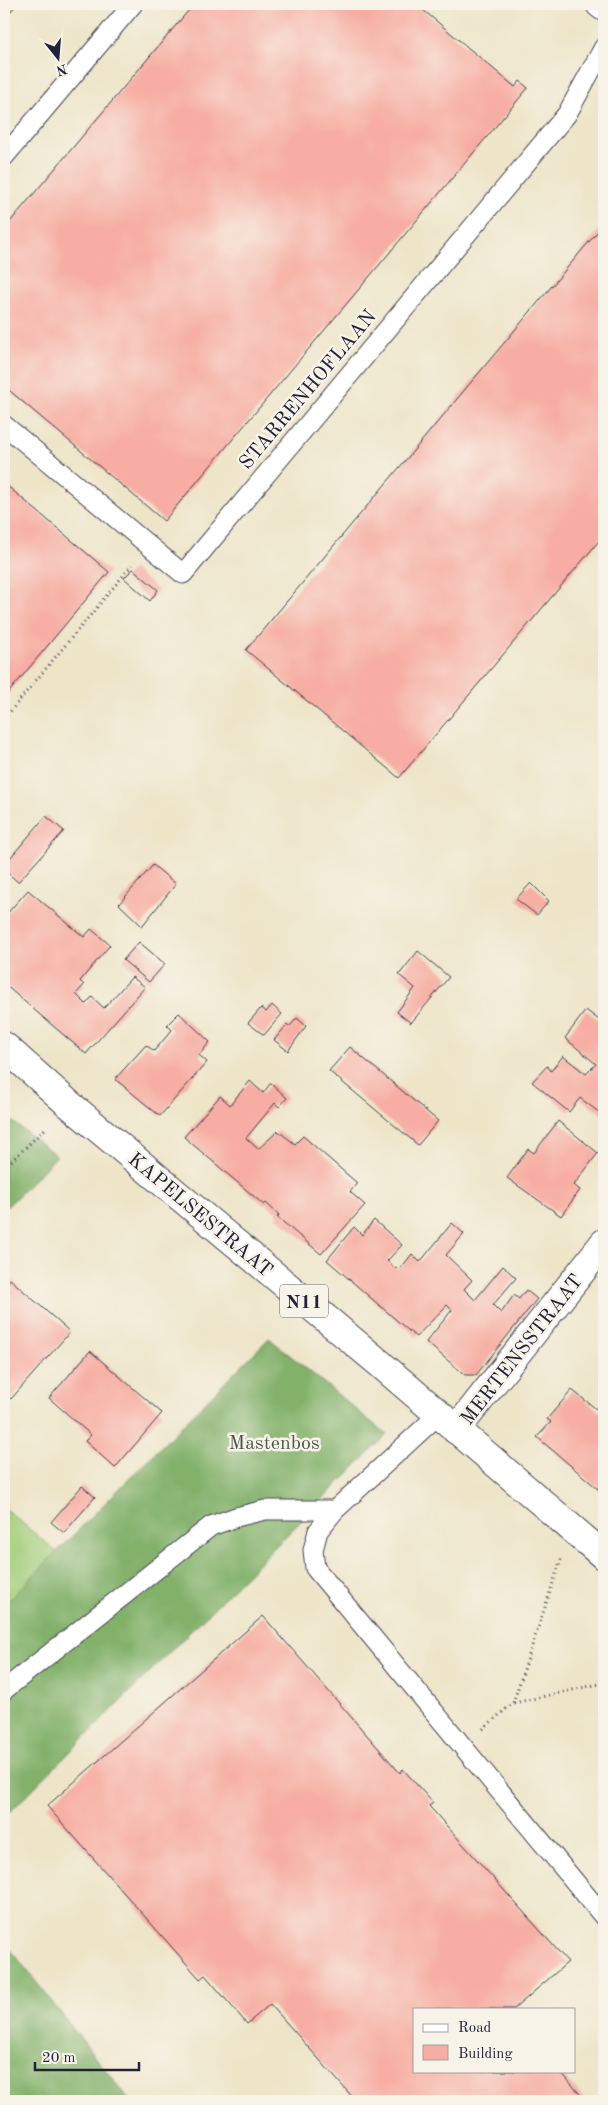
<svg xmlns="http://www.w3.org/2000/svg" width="608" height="2105" viewBox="0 0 608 2105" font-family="'Old Standard TT',serif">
	<rect width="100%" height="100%" fill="#f7f3e8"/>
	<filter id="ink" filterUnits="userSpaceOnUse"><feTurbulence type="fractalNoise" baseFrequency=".02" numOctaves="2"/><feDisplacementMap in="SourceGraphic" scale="10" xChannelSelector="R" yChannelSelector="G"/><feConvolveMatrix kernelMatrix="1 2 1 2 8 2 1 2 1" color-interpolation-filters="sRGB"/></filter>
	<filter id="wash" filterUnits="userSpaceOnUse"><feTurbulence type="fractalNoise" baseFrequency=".0096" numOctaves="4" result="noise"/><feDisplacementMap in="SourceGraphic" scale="20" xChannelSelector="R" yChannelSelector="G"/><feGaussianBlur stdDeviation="1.12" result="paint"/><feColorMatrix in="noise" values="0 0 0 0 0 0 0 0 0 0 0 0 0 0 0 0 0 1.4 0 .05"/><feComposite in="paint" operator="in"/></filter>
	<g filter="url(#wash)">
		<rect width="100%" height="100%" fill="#eee5c9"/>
		<!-- green -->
		<path fill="#a3ce7b" stroke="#62785b" d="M4 1508 57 1552 4 1605Z"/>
		<!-- forest -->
		<path fill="#82b16b" stroke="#526a53" d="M4 1115 57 1156 4 1210Z
			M269 1338 387 1435 4 1818V1605Z
			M4 1941 130 2101H4Z"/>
		<g id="blocks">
			<!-- building -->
			<path fill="#f7ada3" d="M4 4H17L4 19Z
				M194 4H416L515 87 520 81 528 88 164 521 4 386V229Z
				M604 224V535L399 778 246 650Z
				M4 483 109 572 4 698Z
				M133 569 158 590 150 601 124 578Z
				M46 816 64 831 18 882 4 870V865Z
				M153 865 176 884 142 926 119 904Z
				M531 883 549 901 537 915 516 899Z
				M28 890 84 937 91 929 110 945 80 981 84 985 76 994 86 1004 92 997 104 1008 132 977 145 987 86 1054 4 984V917Z
				M139 942 165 964 149 982 123 960Z
				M418 951 449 977 411 1023 397 1012 415 988 399 975Z
				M272 1005 282 1014 264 1035 248 1023 261 1008 266 1012Z
				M586 1010 604 1024V1116L580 1098 569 1112 532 1082 547 1066 551 1071 563 1056 586 1074 596 1064 565 1038Z
				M179 1013 210 1042 199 1055 207 1062 160 1116 115 1079 146 1045 154 1051 172 1030 167 1025Z
				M297 1018 306 1026 288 1051 274 1040 287 1025 289 1027Z
				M350 1047 438 1121 418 1145 329 1071Z
				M250 1081 263 1093 271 1083 287 1098 279 1107 275 1103 246 1138 258 1149 278 1131 295 1144 303 1136 357 1183 350 1192 365 1205 321 1254 277 1217 279 1215 266 1203 264 1205 184 1137 220 1096 230 1105Z
				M558 1121 598 1153 574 1185 580 1190 561 1216 507 1178 528 1149 534 1153Z
				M374 1220 402 1245 387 1261 396 1269 399 1266 401 1268 412 1254 420 1262 452 1223 464 1234 446 1255 472 1280 464 1289 475 1300 503 1266 516 1278 493 1305 501 1313 514 1295 519 1299 526 1290 537 1299 476 1375H465L426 1342 452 1310 447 1305 416 1337 327 1260 354 1227 362 1235Z
				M10 1279 70 1332 11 1399 4 1393V1287Z
				M90 1351 162 1413 115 1468 85 1441 91 1435 49 1398Z
				M572 1390 600 1412 604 1408V1431L601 1435 604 1437V1494L537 1437 551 1422 547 1419Z
				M82 1486 95 1497 64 1533 51 1522Z
				M263 1616 400 1773 403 1769 433 1803 429 1806 568 1962 514 2009H414V2071H560L586 2101H356L270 2004 247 2024 205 1975 200 1979 47 1806Z"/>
		</g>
	</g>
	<g filter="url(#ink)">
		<use href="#blocks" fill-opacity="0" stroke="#413f50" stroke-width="1"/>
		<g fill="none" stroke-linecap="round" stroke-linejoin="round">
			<defs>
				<path id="service" d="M4 157 133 4
					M4 425 183 574 567 114 604 47
					M438 1415 335 1510 318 1531 313 1550 315 1568 604 1917
					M4 1690 211 1526 236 1517 265 1510H335"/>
				<path id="minor" d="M600 4 604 7
					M456 1430 604 1243"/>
				<path id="primary" d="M4 1046 70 1105 378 1362 604 1556"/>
			</defs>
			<!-- service casing -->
			<use href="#service" stroke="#413f50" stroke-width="21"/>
			<!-- minor casing -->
			<use href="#minor" stroke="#413f50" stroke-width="30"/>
			<!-- primary casing -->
			<use href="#primary" stroke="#413f50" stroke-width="30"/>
			<!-- path -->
			<path stroke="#413f50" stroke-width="3" stroke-dasharray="1 4" stroke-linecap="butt" d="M4 719 132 565
				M4 1168 47 1127
				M514 1703 599 1684
				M483 1729 513 1703 561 1559"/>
			<!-- service -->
			<use href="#service" stroke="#fff" stroke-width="19"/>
			<!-- minor -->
			<use href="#minor" stroke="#fff" stroke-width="28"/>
			<!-- primary -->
			<use href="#primary" stroke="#fff" stroke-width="28"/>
		</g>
	</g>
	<g text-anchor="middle" stroke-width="5" stroke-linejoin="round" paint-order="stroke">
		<!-- shield labels -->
		<rect fill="#f7f3e8" stroke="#62616f" stroke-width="1" x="280" y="1284.5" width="48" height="33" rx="4"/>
		<g font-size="19" font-weight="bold" fill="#22223b">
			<text x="304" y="1308">N11</text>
		</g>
		<!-- street labels -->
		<g font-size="20" fill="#22223b" stroke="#f7f3e8">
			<text transform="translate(307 389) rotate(-50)" y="7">STARRENHOFLAAN</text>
			<text transform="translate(201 1214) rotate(40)" y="7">KAPELSESTRAAT</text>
			<text transform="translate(521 1349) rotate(-52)" y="7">MERTENSSTRAAT</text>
		</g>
		<!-- park labels -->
		<g font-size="20" fill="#49564e" stroke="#f7f3e8">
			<text x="274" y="1449">Mastenbos</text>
		</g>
	</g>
	<!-- margin -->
	<rect width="608" height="2105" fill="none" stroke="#f7f3e8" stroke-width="20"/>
	<!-- legend -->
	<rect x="413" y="2008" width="162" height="65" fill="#f7f3e8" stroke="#a29fa3"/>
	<rect x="423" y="2024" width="25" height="8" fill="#ffffff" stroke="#a29fa3"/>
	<text x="458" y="2032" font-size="15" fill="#22223b">Road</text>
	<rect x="423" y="2045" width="25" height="15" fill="#f7ada3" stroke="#a29fa3"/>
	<text x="458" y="2058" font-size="15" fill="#22223b">Building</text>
	<!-- north arrow -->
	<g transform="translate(58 58) rotate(163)" stroke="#f7f3e8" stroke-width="4" paint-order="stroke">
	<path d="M0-4L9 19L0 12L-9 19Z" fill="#22223b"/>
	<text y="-8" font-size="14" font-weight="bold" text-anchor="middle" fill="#22223b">N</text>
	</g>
	<!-- scale -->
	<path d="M35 2062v8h104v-8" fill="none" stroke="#22223b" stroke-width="2.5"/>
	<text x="42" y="2062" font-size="15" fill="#22223b" stroke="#f7f3e8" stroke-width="4" paint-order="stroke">20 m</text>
</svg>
